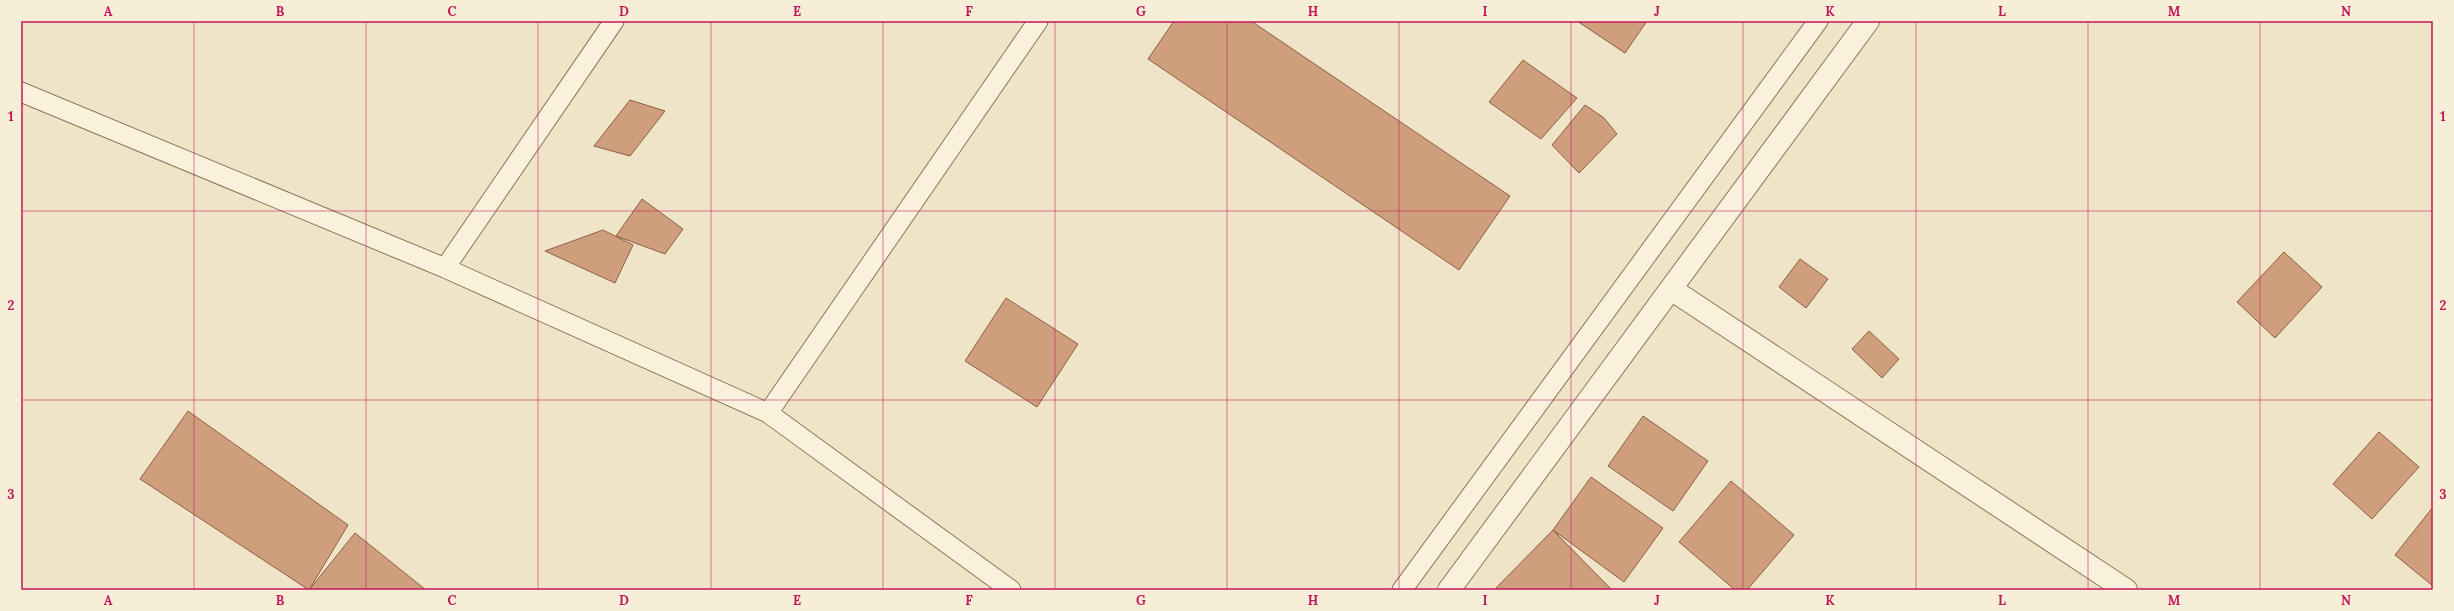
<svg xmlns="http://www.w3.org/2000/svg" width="2454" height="611" viewBox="0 0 2454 611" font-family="Lora,serif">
	<rect width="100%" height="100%" fill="#f0e4c8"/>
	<!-- building -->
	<path fill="#cf9f7d" stroke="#8d5f41" d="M1174 21H1251L1510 196 1459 270 1148 59Z
		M1577 21H1647L1625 53Z
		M1523 60 1577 98 1541 139 1489 102Z
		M630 100 665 111 630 156 594 146Z
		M1585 105 1604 118 1617 134 1579 173 1552 145Z
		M642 199 683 229 665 254 616 236Z
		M603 230 633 245 615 283 545 251Z
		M2284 252 2322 287 2275 338 2237 302Z
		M1800 259 1828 279 1806 308 1779 287Z
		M1006 298 1078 344 1037 407 965 361Z
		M1869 331 1899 359 1882 378 1852 349Z
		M188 411 348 525 309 590 140 479Z
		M1643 416 1708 461 1673 511 1608 466Z
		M2379 432 2419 467 2372 519 2333 484Z
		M1591 477 1663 528 1624 582 1553 530Z
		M1731 481 1794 535 1747 590H1735L1679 542Z
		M2433 507V586L2395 555Z
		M1553 530 1612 590H1494Z
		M355 533 426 590H309Z"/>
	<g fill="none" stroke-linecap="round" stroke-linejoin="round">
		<defs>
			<path id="lane" d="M21 92 445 268 768 413 1011 590
				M445 268 614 21
				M768 413 1038 21
				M1402 590 1818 21"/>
			<path id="street" d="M1671 289 2126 590
				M1449 590 1868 21"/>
		</defs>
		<!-- lane casing -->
		<use href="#lane" stroke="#8d765c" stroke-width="21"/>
		<!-- street casing -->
		<use href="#street" stroke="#8d765c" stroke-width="24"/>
		<!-- lane -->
		<use href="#lane" stroke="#faf1dc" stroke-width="19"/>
		<!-- street -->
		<use href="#street" stroke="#faf1dc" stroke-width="22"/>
	</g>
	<!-- grid -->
	<path fill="none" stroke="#c2185b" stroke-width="1" stroke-opacity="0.55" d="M194 21V590M366 21V590M538 21V590M711 21V590M883 21V590M1055 21V590M1227 21V590M1399 21V590M1571 21V590M1743 21V590M1916 21V590M2088 21V590M2260 21V590M21 211H2433M21 400H2433"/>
	<!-- border -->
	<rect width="2454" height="611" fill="none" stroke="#f7eed8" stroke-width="44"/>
	<rect x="22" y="22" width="2410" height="567" fill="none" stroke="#c2185b" stroke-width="1.5"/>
	<g font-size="13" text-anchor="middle" font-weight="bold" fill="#c2185b">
		<text x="108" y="16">A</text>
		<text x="280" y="16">B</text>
		<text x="452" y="16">C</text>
		<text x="624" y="16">D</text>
		<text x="797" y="16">E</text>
		<text x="969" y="16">F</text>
		<text x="1141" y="16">G</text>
		<text x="1313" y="16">H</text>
		<text x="1485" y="16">I</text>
		<text x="1657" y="16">J</text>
		<text x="1830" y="16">K</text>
		<text x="2002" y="16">L</text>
		<text x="2174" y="16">M</text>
		<text x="2346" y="16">N</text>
		<text x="11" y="121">1</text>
		<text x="2443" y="121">1</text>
		<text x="11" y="310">2</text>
		<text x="2443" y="310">2</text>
		<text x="11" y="499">3</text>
		<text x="2443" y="499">3</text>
		<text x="108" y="605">A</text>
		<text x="280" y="605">B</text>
		<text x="452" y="605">C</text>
		<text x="624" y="605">D</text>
		<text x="797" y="605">E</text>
		<text x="969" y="605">F</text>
		<text x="1141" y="605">G</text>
		<text x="1313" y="605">H</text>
		<text x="1485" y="605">I</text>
		<text x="1657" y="605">J</text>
		<text x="1830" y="605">K</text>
		<text x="2002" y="605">L</text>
		<text x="2174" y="605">M</text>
		<text x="2346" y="605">N</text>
	</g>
</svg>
